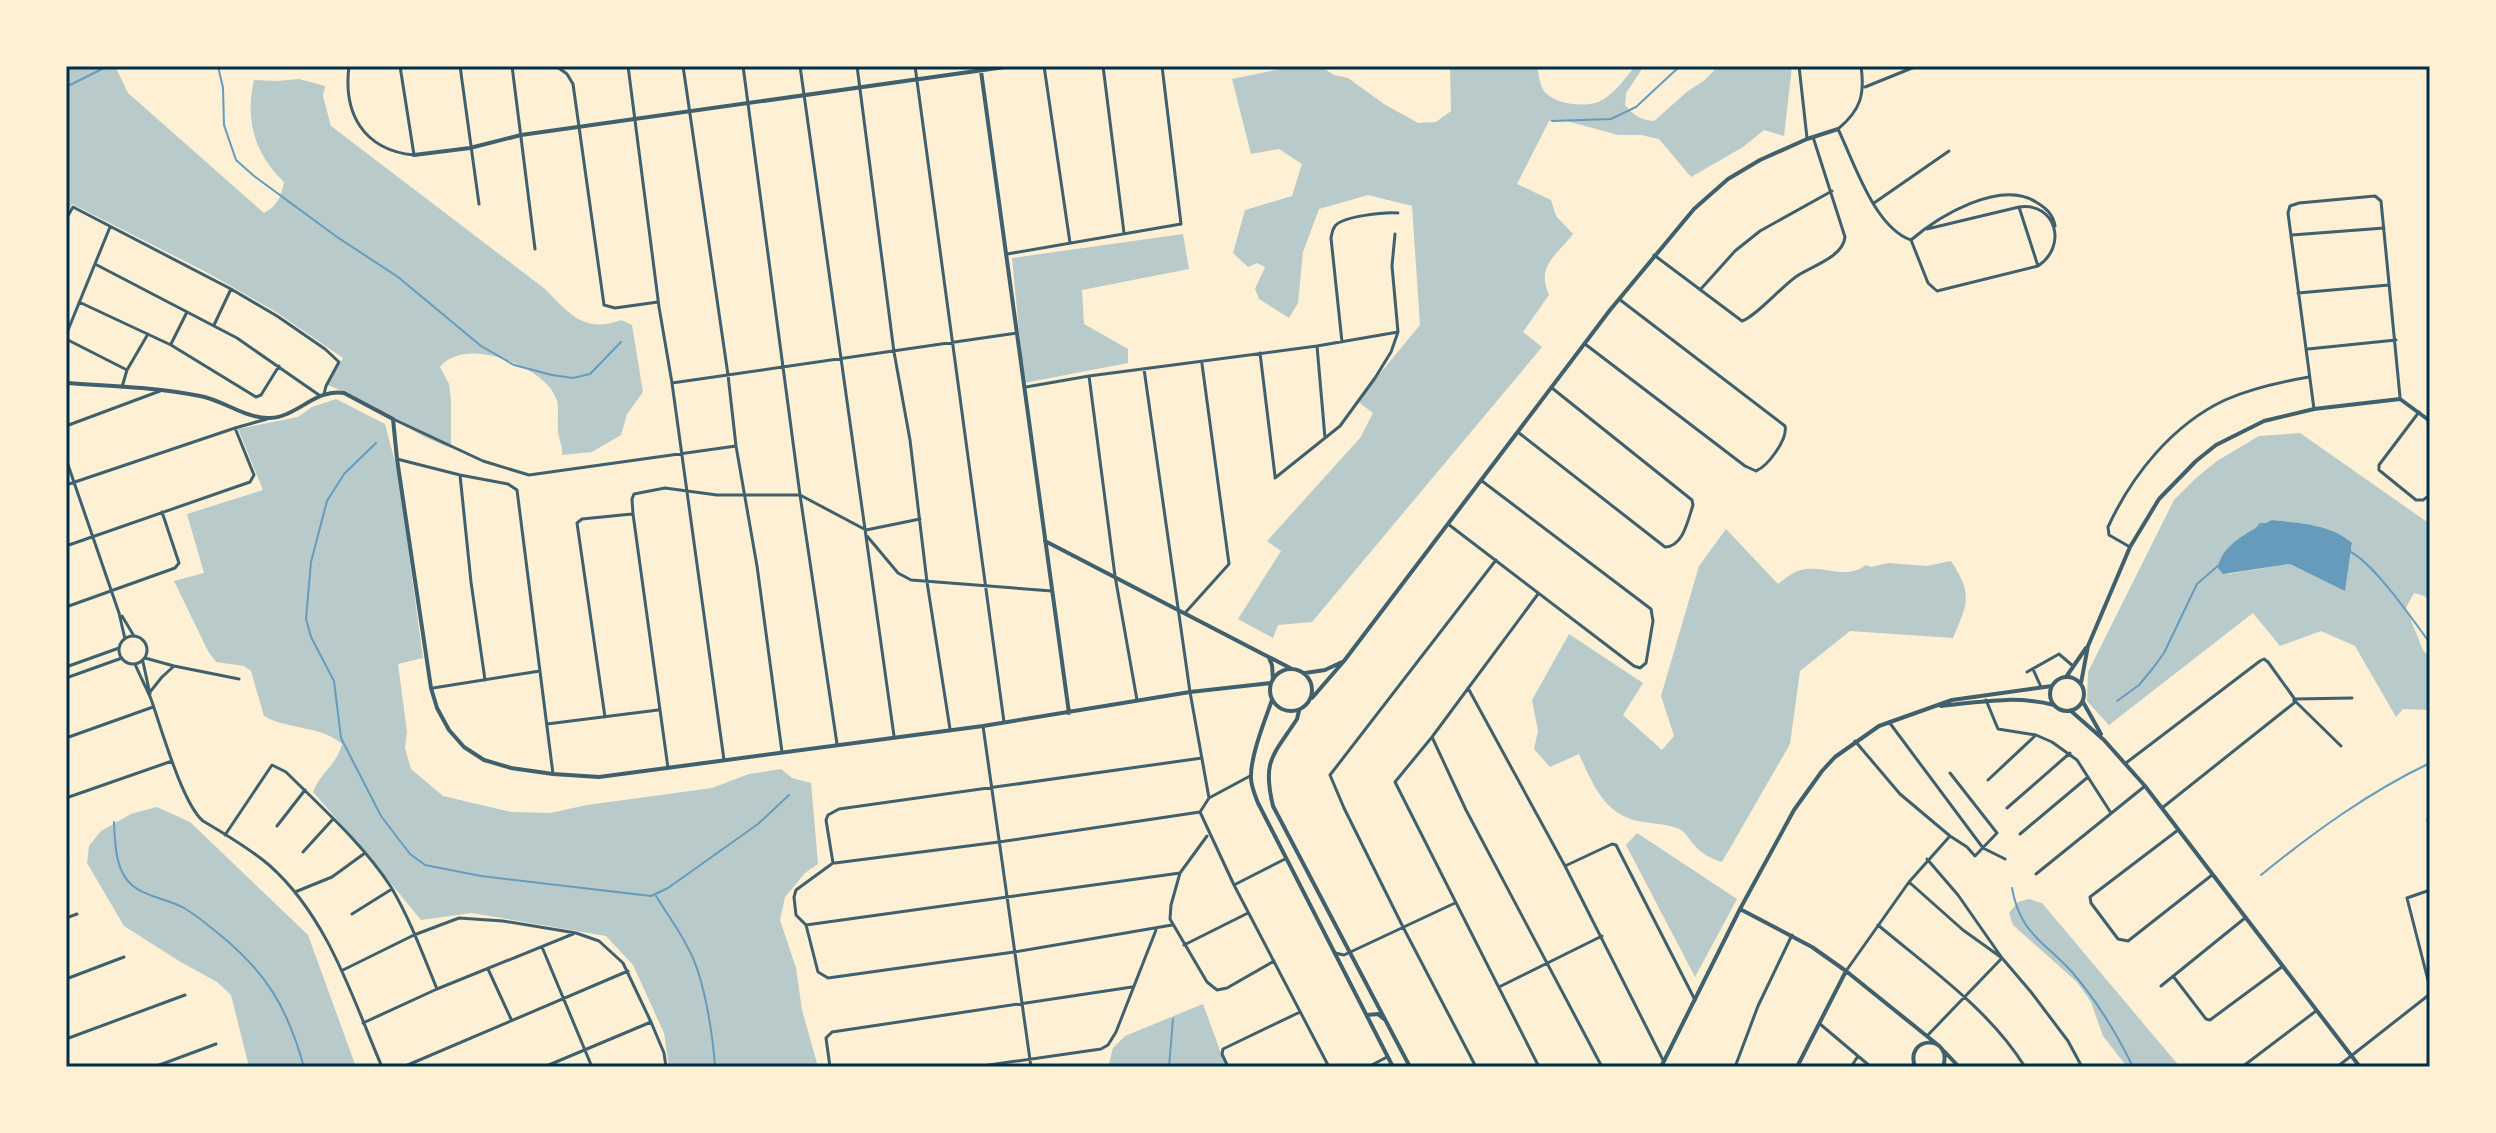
<svg xmlns="http://www.w3.org/2000/svg" width="2496" height="1133" viewBox="0 0 2496 1133" font-family="'Exo 2',sans-serif">
	<rect width="100%" height="100%" fill="#fdf0d5"/>
	<!-- green -->
	<path fill="#b9caca" fill-rule="evenodd" d="M66 66H115L128 93 264 213C278 206 281 196 284 182 254 154 245 119 254 80L277 81 299 79 325 86 323 96 331 126 545 289C569 313 584 334 621 320L632 325 643 392 627 414 621 435 592 452 562 455C563 446 559 440 558 431 557 421 559 409 557 400 555 396 553 392 551 389 532 363 464 337 440 367L449 384 451 400V448C407 433 371 400 327 385L343 358 276 312 206 272 72 204 66 214Z
		M1295 66H1320L1334 75 1348 78 1384 104 1418 123 1436 122 1451 111 1450 66H1537C1539 74 1539 84 1544 91 1554 105 1590 109 1604 99 1616 91 1626 78 1635 66H1644L1626 93 1625 105C1633 115 1641 120 1654 121L1688 91 1705 80 1718 66H1792L1784 136 1764 130 1743 147 1691 177 1659 139 1641 135H1618L1563 120 1549 121 1517 184 1551 200 1556 216 1573 234C1556 256 1536 266 1549 295L1523 332 1542 347 1312 622 1278 625 1273 638 1238 619 1281 551 1267 541 1360 438 1373 413 1357 401 1420 325 1412 206 1368 195 1319 209 1303 252 1298 303 1289 318 1259 299 1255 289 1265 267 1257 263 1248 267 1233 253 1245 210 1292 196 1302 164 1279 149 1251 154 1232 79Z
		M1183 234 1189 269 1082 290 1084 324 1128 349V363L1024 383 1012 258Z
		M336 399 385 424 398 473 423 658 398 664 407 732 405 748 411 769 443 796 511 812 550 813 587 805 712 788 749 774 781 769 792 778 811 783 818 864 805 873 785 897 780 920 796 968 802 1010 818 1067H669L664 1033 633 965 606 936 472 913 421 920 366 853 313 792C322 770 335 768 342 744 320 725 288 730 264 716L251 671 244 666 216 662 208 651 174 581 204 573 187 514 263 490 238 429 298 417 312 407Z
		M2300 433 2430 524V601L2424 596 2414 593 2406 608 2423 650 2430 658V710L2403 709 2396 717 2355 646 2321 631 2280 646 2253 613 2109 725 2087 701 2088 672 2174 500 2196 478 2217 461 2259 436ZM2272 520C2301 523 2330 524 2352 544L2345 590 2290 564 2227 574Z
		M1726 529 1778 584C1785 579 1792 572 1801 570 1825 564 1844 581 1866 565L1871 567 1888 563 1927 566 1951 561C1973 595 1968 602 1953 638L1850 631 1800 671 1790 744 1722 862C1712 859 1702 854 1695 846 1689 840 1686 831 1677 828 1664 823 1647 824 1634 820 1602 811 1591 780 1579 754L1550 767 1534 749 1538 731 1532 700 1569 634 1643 683 1623 715 1662 750 1674 736 1661 696 1699 566Z
		M157 807 190 822 308 935 356 1067H249L231 995 217 982 179 961 124 926 87 863 89 846 101 831 131 814Z
		M1637 833 1737 899 1695 977 1626 845Z
		M2029 899 2042 903 2180 1067H2127L2103 1036 2091 1002 2077 982 2013 925 2009 913 2018 902Z
		M1203 1004 1226 1067H1108L1113 1048 1125 1036Z"/>
	<!-- water -->
	<path fill="#669bbc" d="M2272 520C2301 523 2330 524 2352 543L2345 591 2290 564 2223 574 2218 568C2221 544 2252 530 2272 520Z"/>
	<g fill="none" stroke-linecap="round" stroke-linejoin="round">
		<!-- stream -->
		<path stroke="#669bbc" stroke-width="2" d="M218 66 223 88 224 125 236 160 254 176 337 237 398 277 481 346 514 365 552 375 573 378 590 374 621 342
			M66 87 108 66
			M1552 121 1611 119 1636 107 1680 66
			M376 443 344 474 327 501 311 562 306 619 311 637 334 681 341 738 381 816 410 854 425 865 481 876 651 896 668 888 758 824 789 795
			M2256 529 2260 524H2267
			M2349 551C2375 564 2412 619 2430 643
			M2117 701 2139 685 2153 668 2164 653 2197 584 2220 564
			M114 822C115 843 115 872 133 886 146 897 168 899 184 908 196 915 208 925 219 934 267 973 287 1007 304 1067
			M2261 875C2314 832 2369 792 2430 763
			M2012 888C2020 934 2044 941 2072 972 2096 1000 2117 1034 2133 1067
			M656 896C667 914 680 931 689 950 704 977 713 1035 715 1067
			M1169 1067 1173 1019"/>
		<!-- minor -->
		<path stroke="#3f606c" stroke-width="3" d="M349 66C343 113 363 150 414 155L400 66
			M460 66 479 204
			M512 66 535 249
			M556 66 567 74 573 84 604 305 615 308 658 302
			M628 66 659 307 672 383 724 760
			M683 66 728 375 736 446 757 566 782 752
			M743 66 800 495 837 744
			M800 66 894 736
			M857 66 894 352 910 440 927 582 950 729
			M915 66 1004 722
			M1044 66 1070 243
			M1103 66 1124 233
			M1799 66 1807 138
			M1861 66C1865 94 1861 110 1838 129 1854 162 1874 227 1911 240L1928 283 1937 291 2038 266C2068 246 2056 202 2019 207
			M1865 87 1917 66
			M1874 203 1949 151
			M66 219 73 207 231 289 277 316 325 349 339 362 326 386 324 394
			M1927 229 2019 207 2038 266
			M2292 235 2384 228
			M1911 240C1939 216 2000 179 2036 202 2046 208 2053 214 2055 226
			M1007 254 1181 224 1162 66
			M1654 255 1742 321C1755 317 1781 287 1797 276 1812 266 1843 257 1845 237L1813 137
			M95 264 237 338 319 395
			M1700 290 1735 251 1760 231 1832 191
			M2298 293 2389 285
			M79 302 171 345 256 397 261 395 279 366
			M214 325 231 289
			M66 335 110 227
			M66 339 127 370
			M1342 342 1331 238C1332 233 1332 230 1335 226 1343 216 1385 212 1398 213
			M171 344 187 312
			M1585 344 1745 466 1756 471C1768 466 1788 439 1785 426L1619 299
			M1317 346 1325 438
			M2308 349 2396 340
			M1260 353 1275 476
			M1144 369 1190 692 1209 798
			M1089 376 1115 576 1137 700
			M672 383 1017 333
			M122 387 127 370 148 334
			M1026 387 1089 376 1317 346 1398 332
			M2314 409 2288 213 2290 206 2299 203 2375 196 2381 201 2400 397
			M2419 412 2379 465V470L2416 500H2423L2430 495
			M393 419 483 461 529 475 736 446
			M66 426 160 391
			M1519 433 1665 547C1683 547 1688 520 1693 505L1692 500 1552 388
			M66 459 119 613 125 639
			M397 459 460 475 508 484 517 490 553 774
			M460 475 471 582 485 680
			M1275 478 1340 426 1375 378 1391 352 1398 332 1392 266 1395 234
			M66 485 235 428 267 419
			M1448 524 1634 666 1640 668 1646 663 1653 621 1651 609 1482 481
			M867 536 898 573 911 580 1052 591
			M66 546 250 482 254 475 235 428
			M2130 547 2109 535 2108 527C2132 475 2172 425 2225 400 2252 388 2280 382 2309 377
			M1538 594 1432 737 1395 782 1539 1067
			M66 607 175 568 179 563 162 512
			M1185 613 1229 564 1202 364
			M122 616 134 636
			M119 650a14 14 0 1 1 28 0a14 14 0 1 1-28 0Z
			M145 658 174 666 239 679
			M143 662 150 694
			M135 664C140 676 146 687 151 699 161 727 182 803 203 821 225 834 249 848 269 865 328 917 352 997 382 1067
			M66 667 119 648
			M2033 669 2041 687
			M2027 672 2059 654 2073 666
			M66 678 122 658
			M433 688 540 671
			M1468 688 1565 866 1663 1060
			M150 692 162 677 174 666
			M2295 699 2352 698
			M1986 700 1998 729 2036 735 2052 742 2077 760 2111 813
			M2295 701 2341 746
			M605 717 577 523 582 519 632 514
			M1889 722 1983 848 2005 859
			M547 724 658 710
			M983 726 1031 1067
			M1432 737 1466 810 1602 1067
			M66 738 153 707
			M1855 741 1900 794 1950 836 1967 847 1975 856 1997 833 1950 773
			M2126 763 2260 661 2264 659 2268 662 2294 698V703L2162 808
			M668 768 633 514 632 499 634 494 665 488 717 495H800L866 530 920 519
			M1988 780 2036 735
			M66 798 172 761
			M2007 808 2070 753
			M1200 812 1234 885 1329 1067
			M1200 812 1209 798 1250 776
			M2430 816 2428 820 2430 828
			M277 826 305 790
			M2178 830 2090 897 2091 903 2118 939 2128 941 2212 875
			M2020 834 2088 777
			M225 835 272 765 286 772C322 808 363 844 391 887 410 919 423 955 437 989
			M1207 836 1180 873 1171 905 1170 919 1207 982 1217 990 1227 988 1274 961
			M303 852 333 819
			M66 859H68
			M1927 859 1958 895 2002 958 2031 992 2068 1041 2082 1067
			M835 863 999 842 1200 812
			M1565 866 1612 844 1616 845 1695 1000
			M2036 874 2145 786
			M1909 882 1963 930 2002 958 1927 1036
			M1234 885 1285 859
			M2430 890 2407 898 2430 988
			M295 892 332 877 365 853
			M352 914 392 889
			M66 918 77 914
			M806 925 1180 873
			M1172 925 1014 952 828 978 818 972 806 925 796 915 794 897 796 890 833 863 826 820 828 815 839 809 1202 758
			M1878 925C1929 968 1989 1009 2025 1067
			M1184 945 1248 913
			M542 947 592 1067
			M1335 953 1344 955 1455 903
			M488 969 511 1019
			M343 970 414 935 459 918 503 921 576 933 599 941 623 963 651 1022 664 1053 666 1067
			M1846 971 1909 882 1950 836
			M2173 976 2206 1019 2210 1020 2283 966
			M66 979 124 957
			M2161 986 2245 918
			M1499 987 1602 936
			M363 1023 437 989 573 934
			M1820 1024 1871 1067
			M66 1039 185 995
			M154 1067 216 1044
			M403 1067 628 971
			M544 1067 651 1022
			M830 1067 826 1038 832 1032 1132 987
			M975 1067 1101 1049 1108 1045 1116 1032 1156 930
			M1228 1067 1222 1054 1223 1049 1300 1012
			M1368 1067 1387 1057
			M1476 1067 1403 927 1344 808 1330 775 1496 560
			M1735 1067 1758 1006 1792 935
			M1851 1067 1858 1056
			M2242 1067 2316 1011
			M2337 1067 2430 994"/>
		<!-- tertiary -->
		<path stroke="#3f606c" stroke-width="4" d="M981 71 1069 713
			M414 155 470 148 521 135 1012 66
			M66 383C111 386 156 387 200 396 223 400 246 419 270 418 297 417 316 388 344 393L393 419 397 459 431 688 437 708 449 730 464 747 484 760 511 768 553 774 599 777 983 726 1190 692 1271 683
			M1045 541 1292 669
			M1269 658 1272 665 1273 680
			M1270 690a21 21 0 1 1 42 0a21 21 0 1 1-42 0Z
			M1305 673 1325 670 1342 662
			M2050 694a17 17 0 1 1 34 0a17 17 0 1 1-34 0Z
			M2066 677 2086 648
			M2081 683 2088 646 2130 547 2159 499 2196 461 2216 445 2264 421 2314 409 2400 399 2430 421
			M1312 698 1344 661 1610 310 1694 209 1728 179 1760 160 1807 139 1838 129
			M1272 700C1265 720 1250 757 1251 778 1251 786 1255 795 1258 803L1393 1067
			M2083 702 2101 734
			M1941 706C1980 702 2015 695 2054 705
			M1299 711 1297 719C1273 756 1262 760 1273 806L1410 1067
			M2071 711 2104 740 2145 786 2360 1067
			M1740 909 1812 947 1846 971 1938 1045
			M1367 1015 1378 1014 1384 1019
			M1944 1051 1959 1067
			M1661 1067 1740 909 1794 810 1822 771 1835 757 1879 726 1952 700 2052 686
			M1797 1067 1846 971
			M1915 1067C1904 1035 1954 1034 1943 1067"/>
	</g>
	<!-- border -->
	<rect width="2496" height="1133" fill="none" stroke="#fdf0d5" stroke-width="136"/>
	<rect x="68" y="68" width="2360" height="997" fill="none" stroke="#003049" stroke-width="3"/>
</svg>
